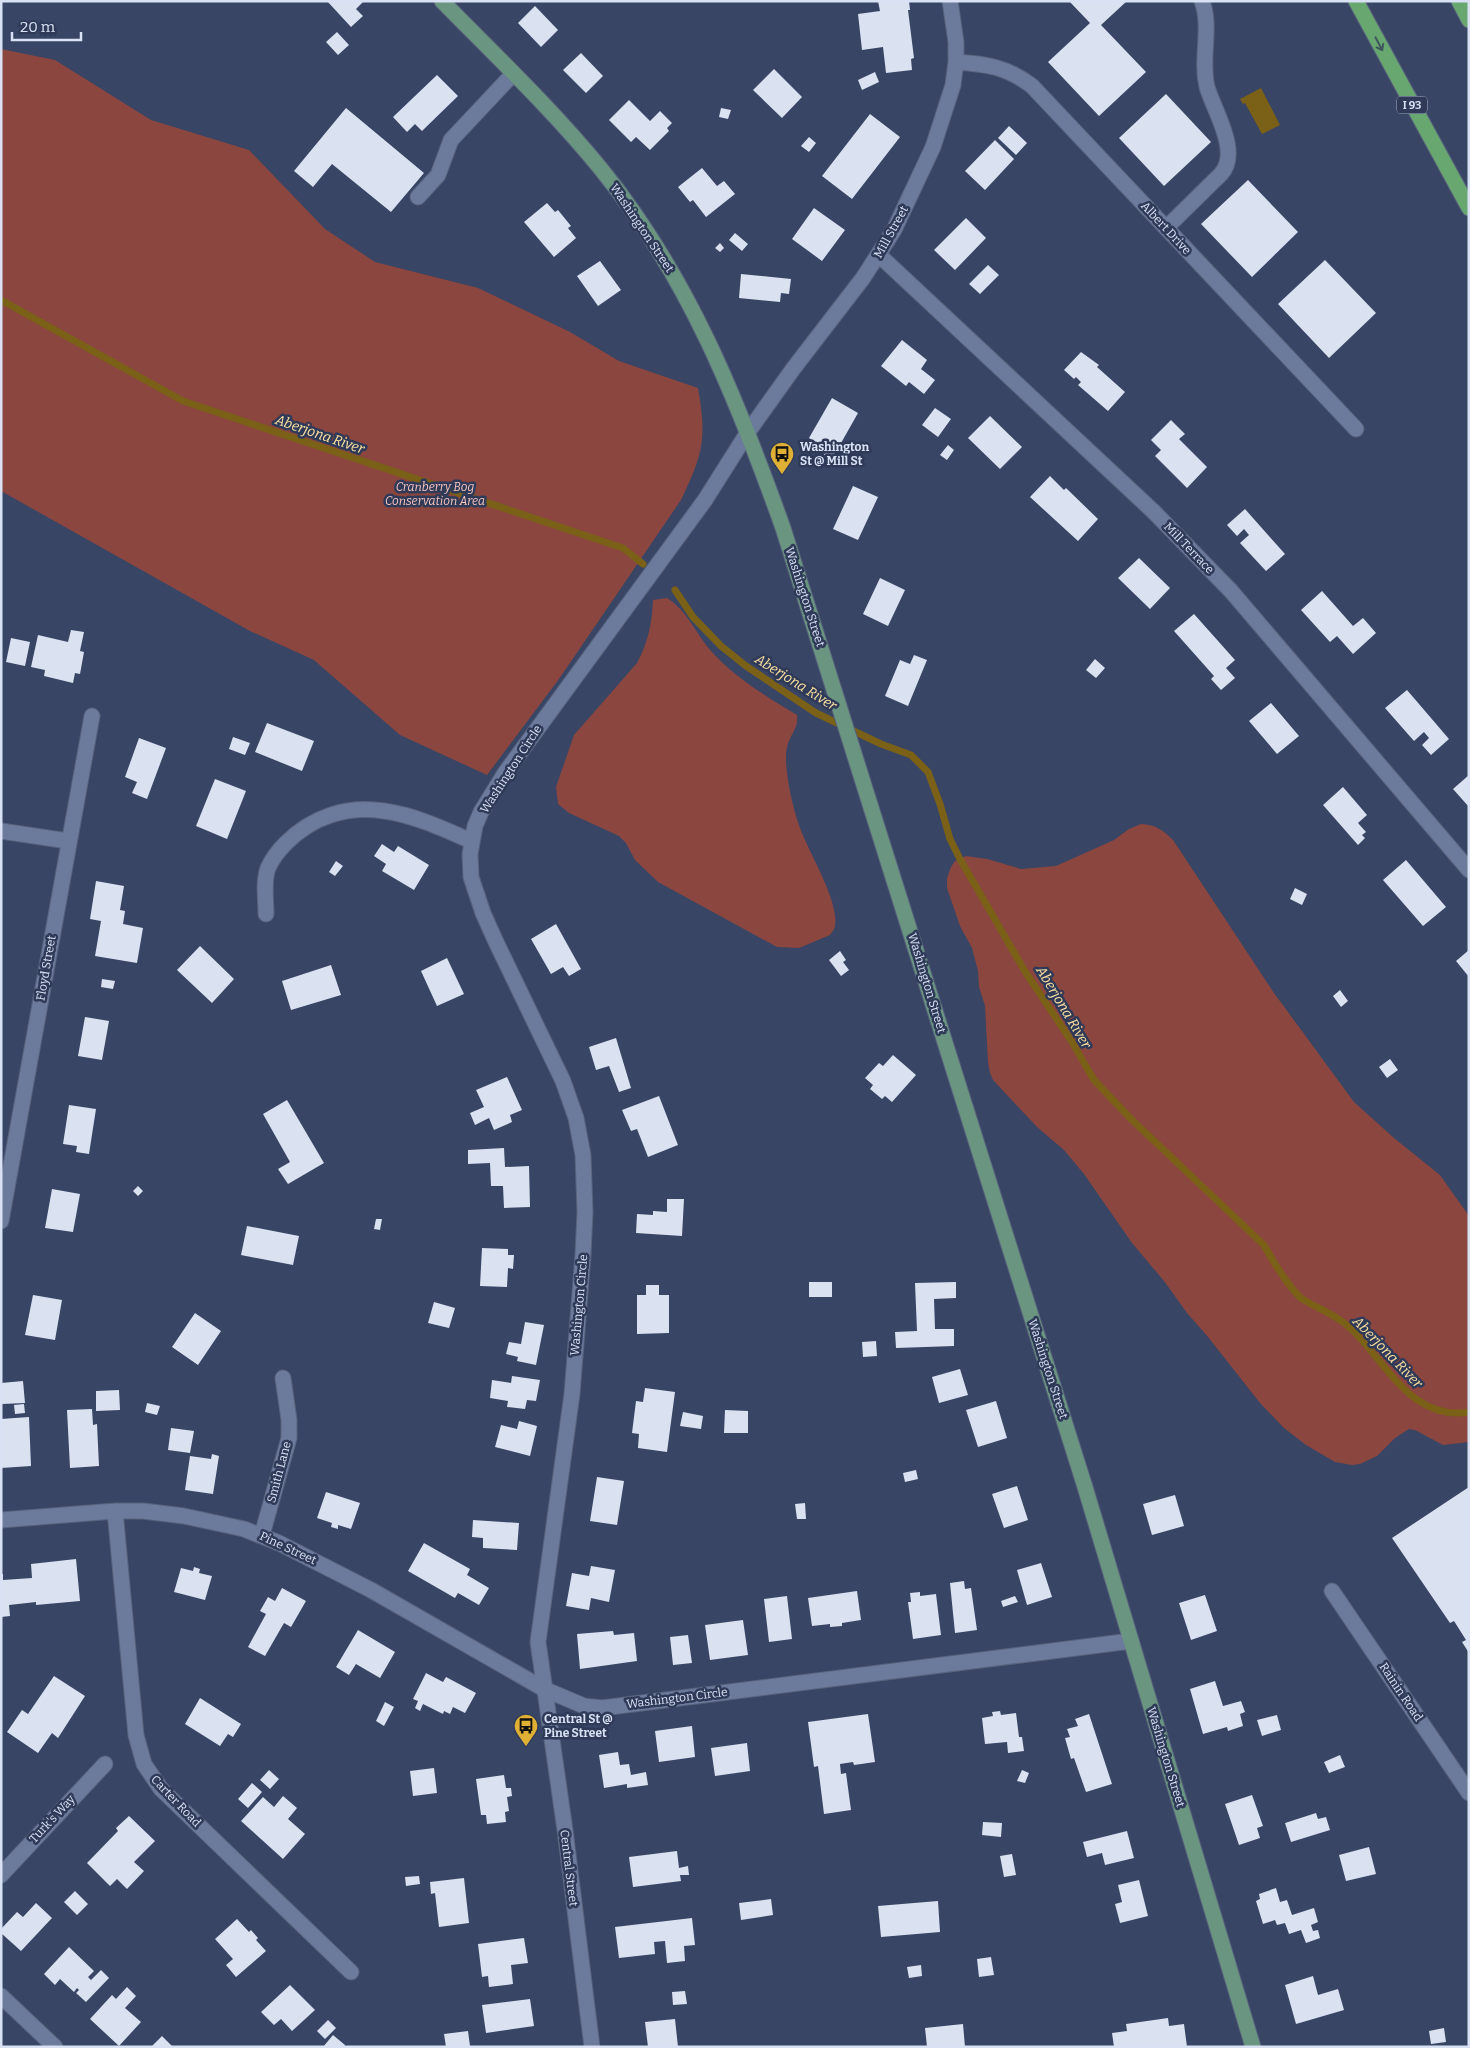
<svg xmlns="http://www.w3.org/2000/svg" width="1470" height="2048" viewBox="0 0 1470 2048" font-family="Bitter,serif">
	<rect width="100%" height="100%" fill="#384564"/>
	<!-- green -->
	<path fill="#8b4640" d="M1 49 55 60 151 120 249 150 325 229 375 262 478 288 570 332 619 361 698 388C707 439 703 454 681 500L559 679 487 775 400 735 314 660 250 631 1 491Z
		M667 598C687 610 696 634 711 651 734 677 767 697 797 715 799 728 790 734 787 747 783 765 792 804 798 822 806 849 839 899 835 925 835 929 832 932 830 935L799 948 777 947 658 882 635 860 626 843 619 836 569 813 558 804 556 787 574 735 637 663C648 643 652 623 653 600Z
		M1141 824C1156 825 1163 830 1173 840L1274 993 1354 1102 1394 1138 1440 1175 1469 1216V1442L1443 1445 1415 1430 1409 1429 1395 1438 1377 1456 1360 1464 1352 1465 1335 1462 1306 1445 1284 1428 1260 1403 1208 1337 1187 1313 1164 1281 1132 1243 1084 1174 1064 1150 1037 1127 993 1080 990 1073 988 1062 985 1006 979 987 978 971 972 948 960 926 947 888V878L951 867 955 861 966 856 987 859 1021 869 1056 866 1114 840 1129 829Z"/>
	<!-- water -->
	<path fill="#7b6018" d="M1261 88 1280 125 1262 134 1245 103 1243 104 1240 99Z"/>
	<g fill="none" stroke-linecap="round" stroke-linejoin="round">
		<!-- stream -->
		<path stroke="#7b6018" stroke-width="7" d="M1 300 183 401 623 548 643 564
			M675 590 693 617 721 646 746 666 816 713 881 744 911 755 928 772 940 804 950 839 960 859 1026 973 1072 1042 1094 1080 1131 1119 1264 1245C1271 1258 1292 1293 1304 1300 1319 1309 1337 1315 1350 1328 1386 1361 1411 1422 1469 1412"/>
	</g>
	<!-- building -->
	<path fill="#dae1f1" d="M327 1H364L356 9 363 16 351 27Z
		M878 1H909L910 10H908L914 58 911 59 912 70 886 73 883 47 862 50 858 14 880 11Z
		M1069 1H1127L1101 25 1146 72 1099 116 1048 62 1090 23Z
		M535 6 558 30 541 47 518 23Z
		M337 32 349 45 338 55 326 42Z
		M581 53 603 76 586 93 563 70Z
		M774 69 802 97 782 118 753 90Z
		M875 72 879 82 862 90 858 80Z
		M437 75 458 96 422 131 415 124 407 132 393 117Z
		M1166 94 1211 142 1164 186 1119 138Z
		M629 100 650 121 660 111 672 123 667 128 669 131 650 150 636 137 631 142 609 120Z
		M346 108 424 173 391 212 332 164 313 187 294 171Z
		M721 108 731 110 728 119 719 117Z
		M870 114 900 137 852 199 822 176Z
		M1009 126 1027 143 1016 155 998 138Z
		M809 137 816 143 809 152 801 146Z
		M995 140 1014 159 985 190 965 171Z
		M702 168 717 186 724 181 735 194 706 217 693 200 690 202 678 187Z
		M1248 180 1298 232 1252 277 1201 224Z
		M547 203 555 212 558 210 571 226 568 228 576 238 554 257 524 222Z
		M814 208 845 230 822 261 792 239Z
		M966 218 986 238 955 270 934 250Z
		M735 233 748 244 742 251 729 240Z
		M720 243 724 248 720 252 715 248Z
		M1325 260 1376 313 1329 358 1278 304Z
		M600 261 621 290 598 306 577 276Z
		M988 265 999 275 980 294 969 284Z
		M741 274 791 279 789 294 781 293 780 302 739 298Z
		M902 340 927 360 921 369 935 380 924 394 909 382 906 386 881 366Z
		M1081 352 1099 365 1097 367 1125 392 1108 411 1078 385 1081 382 1076 377 1074 379 1064 370Z
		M832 398 858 413 832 459 824 455 827 449 809 438Z
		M935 408 951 419 938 437 922 425Z
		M990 416 1022 447 1000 469 968 438Z
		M1171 420 1185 434 1179 439 1207 467 1187 488 1155 456 1161 450 1151 440Z
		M948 445 954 450 947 460 940 455Z
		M1050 476 1064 490 1066 488 1098 519 1078 541 1030 497Z
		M853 486 878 497 858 540 833 529Z
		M1245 509 1285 554 1266 571 1240 543 1249 535 1244 529 1237 536 1227 525Z
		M1139 558 1170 588 1150 609 1118 578Z
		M880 578 905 590 888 626 863 614Z
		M1322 591 1353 626 1363 618 1376 633 1353 654 1337 636 1330 642 1301 610Z
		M1194 614 1235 660 1226 668 1235 678 1221 690 1211 679 1214 676 1174 631Z
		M71 630 84 632 80 651 84 652 80 674 75 673 73 683 44 676 45 670 31 667 38 635 68 642Z
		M11 638 30 642 25 666 6 662Z
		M914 655 927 660 908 706 885 696 900 660 910 664Z
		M1095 659 1105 668 1096 678 1086 670Z
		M1407 690 1449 739 1431 755 1422 745 1429 738 1424 732 1414 741 1385 708Z
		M1271 703 1299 736 1277 754 1249 721Z
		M267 723 314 741 302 771 255 752Z
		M233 737 250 743 245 755 229 749Z
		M139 738 166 748 147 799 132 793 137 782 125 777Z
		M1469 775V807L1453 789Z
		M215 779 246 791 227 839 196 826Z
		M1343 787 1367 815 1358 823 1366 832 1362 835 1365 838 1358 845 1323 805Z
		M382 844 394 852 398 846 429 865 414 890 382 871 386 864 374 856Z
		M1406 860 1446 907 1423 926 1383 880Z
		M336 861 343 866 335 876 329 872Z
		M96 881 124 886 120 910 125 911 123 924 143 928 137 963 95 956 101 921 90 919Z
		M1295 888 1307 894 1302 905 1290 899Z
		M556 924 581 969 569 976 563 967 551 974 531 939Z
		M200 946 234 979 212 1003 177 970Z
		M1469 950V977L1456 961Z
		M840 951 846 960 843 962 849 970 841 976 829 960Z
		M447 958 464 994 437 1006 421 971Z
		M331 965 341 995 291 1010 282 981Z
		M102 979 115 981 113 989 101 987Z
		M1340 990 1348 1001 1341 1007 1333 996Z
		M85 1017 109 1021 102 1060 78 1056Z
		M616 1038 631 1088 619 1092 609 1066 596 1070 589 1047Z
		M893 1055 916 1075 892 1102 885 1096 882 1099 870 1089 873 1085 865 1078 879 1063 883 1066Z
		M1390 1059 1398 1070 1387 1078 1379 1067Z
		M507 1077 522 1110 510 1115 512 1122 494 1130 489 1118 475 1125 470 1113 484 1107 476 1090Z
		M659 1096 678 1145 648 1157 637 1129 631 1131 622 1110Z
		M287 1100 324 1163 288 1184 278 1169 290 1162 263 1114Z
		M69 1105 96 1109 89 1154 76 1152 77 1146 63 1144Z
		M504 1148 505 1167 529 1166 530 1207 504 1208 503 1186H491L490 1163 468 1164V1150Z
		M138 1186 143 1191 138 1196 133 1191Z
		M52 1189 80 1194 73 1232 45 1228Z
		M667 1199H684L682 1236 636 1233 637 1214 653 1215V1211L667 1212Z
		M376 1219H382L380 1230 374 1229Z
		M247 1226 299 1236 293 1265 241 1255Z
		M482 1248 508 1249V1255H514L513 1269 508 1268 507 1287 480 1286Z
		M809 1282H832V1297H809Z
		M956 1282V1298L934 1299 935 1329H954V1346L896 1348 895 1332 917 1331 915 1283Z
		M646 1285H659V1295H669V1333L637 1334V1295H646Z
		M33 1295 62 1300 55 1340 25 1335Z
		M434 1302 455 1308 449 1328 428 1323Z
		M195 1313 221 1331 198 1365 172 1347Z
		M525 1322 544 1325 536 1365 517 1361 518 1357 506 1354 509 1342 521 1344Z
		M876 1341 877 1356 863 1357 862 1342Z
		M960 1369 968 1395 939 1403 932 1377Z
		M512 1376 540 1380 536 1401 527 1400 525 1409 507 1407 508 1401 490 1398 492 1380 511 1383Z
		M23 1381 25 1403 2 1404 1 1383Z
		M645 1388 675 1392 667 1452 638 1448 639 1434 632 1433 636 1401 643 1402Z
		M119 1390 120 1410 96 1411V1391Z
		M996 1401 1007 1438 978 1447 966 1410Z
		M147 1403 160 1406 157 1415 145 1412Z
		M24 1404 25 1413 15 1414 14 1405Z
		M92 1409 93 1425 97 1424 99 1466 70 1468 67 1410Z
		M725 1410 748 1411V1433H724Z
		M683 1412 703 1416 701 1429 680 1426Z
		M29 1417 31 1466 1 1468V1419Z
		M519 1421 537 1426 530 1456 495 1447 501 1425 517 1429Z
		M171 1428 194 1431 190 1453 168 1450Z
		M212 1454 219 1456 213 1494 185 1490 190 1456 211 1459Z
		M916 1470 918 1479 905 1482 903 1473Z
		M597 1477 624 1481 617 1525 590 1521Z
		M1017 1486 1028 1520 1004 1528 992 1494Z
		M1469 1487V1653L1462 1642 1466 1640 1454 1621 1450 1623 1392 1538Z
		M326 1492 360 1503 351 1529 338 1525V1529L331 1527 332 1523 317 1518Z
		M1175 1495 1184 1526 1152 1535 1143 1504Z
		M805 1503 806 1519H797L795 1504Z
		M473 1520 519 1523 517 1550 483 1548V1538L472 1537Z
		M424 1543 470 1569 467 1575 489 1588 479 1605 458 1593 455 1598 408 1571Z
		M76 1559 80 1601 36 1605V1602L9 1605 10 1616 1 1617V1574H3V1580L32 1578 31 1564Z
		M1041 1563 1052 1597 1027 1605 1017 1570Z
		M591 1566 615 1570 609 1602 591 1598 589 1610 566 1606 572 1573 589 1576Z
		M194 1567 200 1569 199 1573 212 1576 205 1600 174 1592 181 1568 193 1571Z
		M964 1581 965 1589 971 1588 977 1630 955 1633 950 1583Z
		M282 1588 306 1601 291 1627 284 1623 265 1656 248 1647 266 1614 260 1611 268 1597 275 1601Z
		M857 1591 861 1620 842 1623V1626L830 1627V1624L812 1626 808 1598Z
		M920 1592V1596L936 1594 941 1635 913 1639 908 1602H911L910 1593Z
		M1205 1595 1217 1631 1191 1640 1179 1603Z
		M787 1596 792 1639 769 1642 764 1599Z
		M1015 1596 1018 1602 1003 1607 1001 1601Z
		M743 1620 748 1655 710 1660 705 1625Z
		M358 1630 395 1652 380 1678 356 1664 349 1675 336 1667Z
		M613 1631 614 1635 634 1633 637 1661 580 1669 577 1634Z
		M688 1635 692 1663 673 1665 670 1637Z
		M426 1673 443 1682 446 1677 476 1693 465 1713 453 1707 450 1714 444 1711 443 1714 423 1704 420 1711 415 1708 418 1701 413 1699Z
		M54 1676 85 1696 58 1738 52 1733 38 1753 7 1732 22 1710 28 1714Z
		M1215 1681 1223 1706 1241 1701 1245 1712 1240 1714 1243 1726 1228 1731 1227 1727 1203 1734 1190 1689Z
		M200 1698 241 1724 233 1737 228 1734 220 1746 185 1724Z
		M385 1702 394 1707 384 1726 376 1721Z
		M1000 1711 1001 1715 1016 1713 1019 1737H1022L1024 1751 1008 1753 1007 1742 985 1744 982 1718 993 1716 992 1712Z
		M868 1714 875 1762 854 1765 853 1762 840 1764 841 1774 846 1773 851 1810 824 1814 818 1766 814 1767 808 1722Z
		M1089 1714 1112 1784 1086 1792 1074 1758 1071 1759 1065 1738 1070 1737 1067 1729 1078 1726 1075 1719Z
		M1277 1715 1281 1730 1262 1736 1257 1720Z
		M692 1726 695 1757 659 1762 655 1731Z
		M747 1743 750 1771 715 1776 711 1748Z
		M618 1752 620 1765 629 1764 631 1775 646 1772 648 1785 627 1788V1784L604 1788 599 1755Z
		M1340 1755 1345 1767 1329 1773 1324 1762Z
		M434 1768 437 1793 413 1796 410 1771Z
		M269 1770 279 1779 270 1789 260 1780Z
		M1022 1770 1029 1773 1025 1783 1017 1781Z
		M504 1775 506 1788H511L512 1796 507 1797 509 1811 505 1812 506 1822 487 1824 486 1815H481L476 1779Z
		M252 1783 262 1792 248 1808 238 1799Z
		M1252 1795 1263 1826 1257 1828 1260 1838 1239 1845 1225 1804Z
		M283 1796 297 1808 288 1819 305 1834 283 1859 241 1821 263 1797 274 1807Z
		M1316 1813 1318 1819 1326 1817 1330 1830 1291 1842 1285 1823Z
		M129 1816 155 1841 134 1862 144 1871 127 1889 117 1879 110 1886 87 1863 118 1831 116 1828Z
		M983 1822 1002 1823 1001 1837 982 1835Z
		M1127 1831 1134 1858 1105 1865 1102 1853 1087 1857 1083 1842Z
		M1369 1847 1376 1874 1346 1881 1339 1855Z
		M677 1851 679 1868 688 1866 689 1875H680L681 1881 633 1887 629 1857Z
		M1012 1854 1016 1875 1004 1877 1000 1856Z
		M419 1876 420 1884 406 1886 405 1877Z
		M464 1878 469 1923 439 1927 435 1893 431 1894 430 1882Z
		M1139 1880 1148 1916 1120 1923 1115 1904 1122 1902 1118 1885Z
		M1276 1888 1280 1902 1287 1900 1292 1915 1314 1908 1318 1922 1311 1925 1313 1931 1318 1930 1320 1938 1306 1943 1301 1930 1289 1934 1285 1923 1277 1925 1275 1920 1263 1924 1256 1901 1260 1899 1259 1894Z
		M75 1891 88 1904 77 1915 64 1902Z
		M771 1899 773 1915 741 1920 739 1903Z
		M938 1901 940 1932 881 1937 878 1906Z
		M36 1903 52 1918 21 1951 1 1933V1929L17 1912 23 1917Z
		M692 1918 695 1945 684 1946 685 1961 667 1963 665 1941 654 1942 655 1954 619 1958 615 1927Z
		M237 1919 249 1932 251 1930 258 1938 256 1940 266 1951 236 1977 226 1965 233 1959 215 1939Z
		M524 1938 528 1963 511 1965 513 1984 489 1987 488 1976 482 1977 478 1944Z
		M69 1947 94 1971 88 1977 91 1980 101 1970 109 1978 86 2002 76 1993 79 1990 77 1988 74 1992 60 1979 55 1985 44 1974Z
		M991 1957 994 1975 979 1977 977 1959Z
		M921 1965 922 1976 909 1978 907 1967Z
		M1313 1976 1318 1995 1338 1989 1344 2010 1296 2024 1285 1985Z
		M290 1985 315 2010 292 2031 281 2019 274 2025 261 2012Z
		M127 1987 136 1996 125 2008 141 2022 119 2046 90 2019 112 1995 116 1999Z
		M685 1991 687 2004 673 2005 672 1992Z
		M530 1999 534 2026 486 2033 482 2005Z
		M1168 2018 1169 2026 1184 2024 1187 2047H1114L1112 2033 1127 2031 1126 2024Z
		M675 2019 678 2047H648L645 2022Z
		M328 2020 336 2028 325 2039 317 2031Z
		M963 2024 965 2047H927L925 2028Z
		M1444 2028 1446 2042 1431 2044 1429 2031Z
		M468 2031 470 2046 446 2047 444 2034Z
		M333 2035 345 2045 344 2047H323Z
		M162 2036 173 2047H151Z"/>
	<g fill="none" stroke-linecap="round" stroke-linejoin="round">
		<defs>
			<path id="minor" d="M956 62C987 64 1007 67 1032 86L1356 429
				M418 197 438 175 451 140 513 74
				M1166 228 1221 174C1241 152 1214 111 1207 87 1200 59 1212 28 1202 1
				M879 255 1154 512 1231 591 1469 870
				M1 831 68 841
				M266 914C266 899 263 882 268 868 272 859 279 850 286 843 312 817 347 805 384 811 414 815 444 829 471 841
				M1 1221 92 716
				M115 1511 136 1735 144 1764 161 1789 351 1972
				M1 1520 115 1511H143L184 1516 244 1529 279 1543 371 1590 544 1689 584 1706 602 1708 1131 1641
				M262 1535 289 1438V1420L283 1378
				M1332 1591 1469 1793
				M1 1875 105 1764
				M1 1996 55 2047
				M592 2047 565 1830 538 1642 572 1394 583 1255 585 1212 583 1155 576 1118 563 1081 496 942 483 913 471 877 470 854 475 826 481 812 505 773 705 500 748 432 793 369 863 278 894 230 933 147 953 85 956 62V42L950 1"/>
			<path id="major" d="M442 1C496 56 552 109 601 169 688 276 737 399 783 528L1085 1487 1253 2047"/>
			<path id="highway" d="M1356 1 1469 208
				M1459 1 1469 20"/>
		</defs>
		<!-- minor casing -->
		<use href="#minor" stroke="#58627c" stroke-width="17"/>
		<!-- major casing -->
		<use href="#major" stroke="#58627c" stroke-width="17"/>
		<!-- highway casing -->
		<use href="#highway" stroke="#58627c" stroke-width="17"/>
		<!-- minor -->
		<use href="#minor" stroke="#6c7a9c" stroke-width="15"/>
		<!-- major -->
		<use href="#major" stroke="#6a9581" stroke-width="15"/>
		<!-- highway -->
		<use href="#highway" stroke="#68a76f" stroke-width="15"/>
	</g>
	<!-- one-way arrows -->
	<defs><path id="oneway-shaft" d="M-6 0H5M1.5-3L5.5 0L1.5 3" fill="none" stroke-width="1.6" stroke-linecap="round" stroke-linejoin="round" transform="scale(1.25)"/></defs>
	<use stroke="#3c555e" href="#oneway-shaft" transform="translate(1379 44) rotate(62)"/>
	<!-- icons -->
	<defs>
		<symbol id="bus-pin" viewBox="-11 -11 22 30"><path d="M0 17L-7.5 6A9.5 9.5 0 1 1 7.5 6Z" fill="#dfb034" stroke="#2e3a58"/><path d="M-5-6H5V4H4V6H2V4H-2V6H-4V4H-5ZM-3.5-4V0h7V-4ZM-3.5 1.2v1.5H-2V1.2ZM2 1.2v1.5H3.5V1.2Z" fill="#111"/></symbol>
	</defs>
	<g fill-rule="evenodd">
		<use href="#bus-pin" x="768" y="440" width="28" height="38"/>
		<use href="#bus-pin" x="512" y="1712" width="28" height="38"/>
	</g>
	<g text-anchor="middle" stroke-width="5" stroke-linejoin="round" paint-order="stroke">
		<!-- shield labels -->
		<rect fill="#2e3a58" stroke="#a6b0c6" stroke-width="1" x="1397" y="96.5" width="30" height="17" rx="4"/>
		<g font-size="11" font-weight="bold" fill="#d9e2f5">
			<text x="1412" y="109">I 93</text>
		</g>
		<!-- street labels -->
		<g font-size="12" fill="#d9e2f5" stroke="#2e3a58">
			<text transform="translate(642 228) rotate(56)" y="4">Washington Street</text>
			<text transform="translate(1166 228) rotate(47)" y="4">Albert Drive</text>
			<text transform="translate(891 232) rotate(-61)" y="4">Mill Street</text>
			<text transform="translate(1189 548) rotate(46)" y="4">Mill Terrace</text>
			<text transform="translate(805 597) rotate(72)" y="4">Washington Street</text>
			<text transform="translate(511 769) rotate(-57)" y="4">Washington Circle</text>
			<text transform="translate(46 968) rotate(-80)" y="4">Floyd Street</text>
			<text transform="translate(927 983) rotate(73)" y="4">Washington Street</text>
			<text transform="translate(579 1305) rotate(-85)" y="4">Washington Circle</text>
			<text transform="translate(1048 1369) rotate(72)" y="4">Washington Street</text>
			<text transform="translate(279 1472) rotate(-75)" y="4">Smith Lane</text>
			<text transform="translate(288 1548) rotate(25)" y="4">Pine Street</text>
			<text transform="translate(1401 1692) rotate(56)" y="4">Rainin Road</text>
			<text transform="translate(677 1698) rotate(-7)" y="4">Washington Circle</text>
			<text transform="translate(1166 1757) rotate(73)" y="4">Washington Street</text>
			<text transform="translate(176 1801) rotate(46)" y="4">Carter Road</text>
			<text transform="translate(52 1819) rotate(-47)" y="4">Turk's Way</text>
			<text transform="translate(569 1868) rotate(83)" y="4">Central Street</text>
		</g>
		<!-- poi labels -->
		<g font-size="12" font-weight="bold" fill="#d9e2f5" stroke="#2e3a58" text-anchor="start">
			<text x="800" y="451">Washington<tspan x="800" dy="14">St @ Mill St</tspan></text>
			<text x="544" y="1723">Central St @<tspan x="544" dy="14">Pine Street</tspan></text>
		</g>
		<!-- park labels -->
		<g font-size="12" font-style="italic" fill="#f8c5bf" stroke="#2e3a58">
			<text x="435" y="491">Cranberry Bog<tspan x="435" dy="14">Conservation Area</tspan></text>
		</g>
		<!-- water labels -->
		<g font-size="14" font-style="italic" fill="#fde1a0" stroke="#2e3a58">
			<text transform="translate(320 434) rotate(19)" y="5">Aberjona River</text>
			<text transform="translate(796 682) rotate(32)" y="5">Aberjona River</text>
			<text transform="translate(1064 1007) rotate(59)" y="5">Aberjona River</text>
			<text transform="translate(1388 1352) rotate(46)" y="5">Aberjona River</text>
		</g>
	</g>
	<!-- border -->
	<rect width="1470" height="2048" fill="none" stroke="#d9e2f5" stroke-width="5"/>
	<!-- scale -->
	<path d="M12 32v8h69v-8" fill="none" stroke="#d9e2f5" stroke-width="2.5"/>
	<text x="20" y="32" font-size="15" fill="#d9e2f5" stroke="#2e3a58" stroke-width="4" paint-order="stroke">20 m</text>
</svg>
